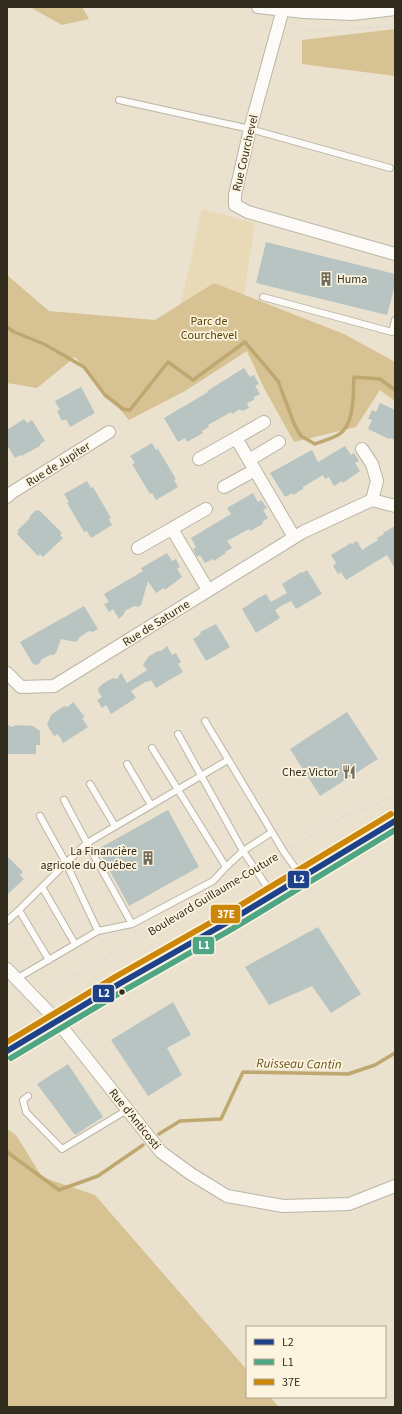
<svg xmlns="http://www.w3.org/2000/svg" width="402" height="1414" viewBox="0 0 402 1414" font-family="'Source Sans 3',sans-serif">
	<rect width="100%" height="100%" fill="#eae2cf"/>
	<!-- green -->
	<path fill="#e8d9b7" d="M202 209 255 223 240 319 168 362Z"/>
	<!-- forest -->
	<path fill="#d6c292" d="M30 7H82L89 19 62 25Z
		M395 29V76L302 64V40Z
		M7 275 49 311 155 320 214 283 344 334 395 362V401L380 390 356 427 294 442 264 388 247 351 185 391 129 420 75 357 37 388 7 383Z
		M7 1129 16 1135 42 1177 95 1195 247 1370V1397H270L279 1407H7Z"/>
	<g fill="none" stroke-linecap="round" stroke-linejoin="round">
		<!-- stream -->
		<path stroke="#bfa770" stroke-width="3.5" d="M7 327 14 332 44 344 84 367 105 395 123 409 130 410 168 362 193 380 245 342 278 381 295 426 301 436 315 444C322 441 331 439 338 435 355 426 353 394 354 377L380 379 395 390
			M159 1134 180 1121 221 1119 243 1072 348 1074 375 1065 395 1053
			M7 1152 59 1190 98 1176 143 1145"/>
	</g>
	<!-- building -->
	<path fill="#b7c4c2" d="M266 242 395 274V285L387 315 256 283Z
		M244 368 250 377 254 375 259 384 255 386 260 394 254 397V400L247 403 249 408 242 411 240 409 232 414 231 412 208 425 209 427 202 431 203 433 187 442 185 438 178 442 164 418 208 392 207 391Z
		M81 387 95 413 70 427 66 419 62 421 57 411 60 410 55 401Z
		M380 403 395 410V440L390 438 389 439 368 429 372 420 368 419 372 410 376 412Z
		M24 419 27 423 32 420 45 441 40 444V446L21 456 20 455 15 458 7 445V430Z
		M152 443 156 450 158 449 176 479 174 480 178 487 156 500 152 493 150 494 132 464 135 463 130 456Z
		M345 446 351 455 354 453 359 461 355 463 360 471 343 483 342 481 334 486 329 477 325 479 323 475 303 487V489L293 495 292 493 285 497 270 473 312 450 318 462Z
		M87 481 91 488 93 487 111 518 109 519 112 525 91 538 87 531 84 532 67 503 69 502 64 494Z
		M253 493 258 502 261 500 267 508 263 510 268 518 262 522 263 524 250 531 249 529 227 541 232 548 225 552 226 553 214 561 213 559 205 563 200 555 197 557 193 549 196 547 191 538 231 514 227 508Z
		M36 510 38 511 39 510 62 533 60 535 63 538 43 557 40 554 38 556 17 534 19 532 17 531 30 518 29 517Z
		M395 526V569L387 555 346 580 341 572 338 574 333 566 336 563 331 555 351 543 352 544 357 541 362 550 378 540 377 538 384 534 383 533Z
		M167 553 172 561 176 559 180 567 177 569 182 577 165 590 164 588 156 593 148 581 141 605 138 607 134 606 125 611 124 614 119 619 113 609 109 612 104 604 109 602 104 594 143 571 141 568Z
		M307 570 322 594 296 609 291 601 283 605 275 610 280 618 256 633 242 609 260 597H261L266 594 271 602 287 593 282 584 301 572 302 573Z
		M84 606 98 629 93 632 89 631 80 637 76 642 61 639 56 653 53 655H50L41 660 40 663 37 665 33 664 20 642Z
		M216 624 230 647 206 661 193 639 201 634 200 632Z
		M167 646 172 655 176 653 181 662 178 664 183 672 156 688 151 680 148 682 147 681 131 691 136 698 111 714 106 705 102 708 97 700 102 697 98 691 99 687 104 683 113 678 117 679 121 673 127 683 147 670 143 665 149 656 158 651H161Z
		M73 702 85 717 82 718 88 727 63 743 58 734 54 736 47 725 51 715 64 706 68 707Z
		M347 712 378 759 320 796 290 749Z
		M7 725 13 727 15 725 33 726 40 731V745H36V754H7Z
		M168 810 199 867 129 906 98 849Z
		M7 856 23 872 20 875 24 879 7 895Z
		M318 927 361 994 331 1013 312 986 269 1005 245 967Z
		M173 1002 191 1035 167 1048 182 1075 148 1096 111 1040Z
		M68 1064 103 1117 75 1135 37 1084Z"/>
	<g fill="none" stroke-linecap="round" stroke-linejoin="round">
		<defs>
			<path id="lane" d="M119 100 250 129 390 168
				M263 297 392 332 395 320
				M205 721 284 852 301 876
				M178 734 243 851 272 894
				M152 748 226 867 243 851 272 832
				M127 764 151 805
				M90 784 115 826
				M64 800 87 843 228 760
				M42 887 75 944
				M19 910 49 960
				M7 921 19 910 66 863 40 816
				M98 931 132 924
				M16 979 98 931 66 863 87 843 132 924 213 881 226 867
				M28 1096 23 1100 26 1112 62 1149 127 1110"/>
			<path id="street" d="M258 7 304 12 352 14 395 9
				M283 9 250 129 235 195V205L248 212 395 254
				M236 438 264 422
				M199 459 236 438 294 537
				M249 460 279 442
				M224 487 255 470
				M7 497 11 493 109 432
				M372 500 395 506
				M172 529 208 590
				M138 548 206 509
				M7 673 21 687 54 686 303 532 372 500 377 481 372 464 362 449
				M7 969 57 1021 161 1152 191 1174 227 1196 283 1206 349 1204 395 1186"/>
			<path id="primary" d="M7 1051 119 984 228 922 395 821"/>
		</defs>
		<!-- lane casing -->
		<use href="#lane" stroke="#bbb5a6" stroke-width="8"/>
		<!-- street casing -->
		<use href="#street" stroke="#bbb5a6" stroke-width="14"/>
		<!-- primary casing -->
		<use href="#primary" stroke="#c7c2b9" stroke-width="21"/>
		<!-- path -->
		<path stroke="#d8d6d1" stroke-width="2" stroke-dasharray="1 3" stroke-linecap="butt" d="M293 23 299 32 395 26
			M291 848 346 815 395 797
			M262 865 277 856
			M46 992 247 874"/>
		<!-- lane -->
		<use href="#lane" stroke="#fcfbf8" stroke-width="6"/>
		<!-- street -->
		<use href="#street" stroke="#fcfbf8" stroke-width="12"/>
		<!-- primary -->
		<use href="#primary" stroke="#efebe2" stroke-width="19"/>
		<defs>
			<path id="bus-1" d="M7 1051 119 984 228 922 395 821"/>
			<path id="bus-2" d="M11 1058 123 991 232 929 395 830"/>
			<path id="bus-3" d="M7 1042 115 977 224 915 391 814"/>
		</defs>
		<!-- bus-1 casing -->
		<use href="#bus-1" stroke="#fdf4df" stroke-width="9"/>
		<!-- bus-2 casing -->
		<use href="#bus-2" stroke="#fdf4df" stroke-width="9"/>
		<!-- bus-3 casing -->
		<use href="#bus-3" stroke="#fdf4df" stroke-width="9"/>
		<!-- bus-1 -->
		<use href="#bus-1" stroke="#1e4289" stroke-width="6"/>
		<!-- bus-2 -->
		<use href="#bus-2" stroke="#4ea685" stroke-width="6"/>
		<!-- bus-3 -->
		<use href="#bus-3" stroke="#cc8608" stroke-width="6"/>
	</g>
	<!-- icons -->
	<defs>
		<symbol id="building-bare" viewBox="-9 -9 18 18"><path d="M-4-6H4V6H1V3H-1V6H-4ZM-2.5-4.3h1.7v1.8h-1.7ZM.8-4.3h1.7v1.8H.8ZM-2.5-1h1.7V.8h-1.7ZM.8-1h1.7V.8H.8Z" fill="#726c5d" stroke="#fdf4df" stroke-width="2.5" paint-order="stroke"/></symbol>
		<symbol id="restaurant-bare" viewBox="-9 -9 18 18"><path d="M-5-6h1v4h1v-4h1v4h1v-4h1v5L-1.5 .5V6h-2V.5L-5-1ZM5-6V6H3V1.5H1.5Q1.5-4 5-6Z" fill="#726c5d" stroke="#fdf4df" stroke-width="2.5" paint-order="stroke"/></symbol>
	</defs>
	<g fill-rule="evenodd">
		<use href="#building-bare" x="316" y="269" width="20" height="20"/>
		<use href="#restaurant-bare" x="339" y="762" width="20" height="20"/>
		<use href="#building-bare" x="138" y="848" width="20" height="20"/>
	</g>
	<!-- markers -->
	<circle fill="#322c1f" stroke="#fdf4df" stroke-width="1.5" cx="122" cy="992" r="3.5"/>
	<g text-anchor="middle" stroke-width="3.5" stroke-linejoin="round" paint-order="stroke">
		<!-- street labels -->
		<g font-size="12" fill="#322c1f" stroke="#fdf4df">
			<text transform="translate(245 153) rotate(-77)" y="4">Rue Courchevel</text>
			<text transform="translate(58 464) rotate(-32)" y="4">Rue de Jupiter</text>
			<text transform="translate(156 623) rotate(-32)" y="4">Rue de Saturne</text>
			<text transform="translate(213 894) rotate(-31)" y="4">Boulevard Guillaume-Couture</text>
			<text transform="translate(135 1119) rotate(51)" y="4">Rue d'Anticosti</text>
		</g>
		<!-- poi labels -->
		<g font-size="12" fill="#322c1f" stroke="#fdf4df" text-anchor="end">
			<text x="337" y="283" text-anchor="start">Huma</text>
			<text x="338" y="776">Chez Victor</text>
			<text x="137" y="855">La Financière<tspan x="137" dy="14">agricole du Québec</tspan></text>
		</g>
		<!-- park labels -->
		<g font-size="12" fill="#574206" stroke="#fdf4df">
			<text x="209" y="325">Parc de<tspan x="209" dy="14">Courchevel</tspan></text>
		</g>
		<!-- water labels -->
		<g font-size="13" font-style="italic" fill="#66511b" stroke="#fdf4df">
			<text transform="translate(299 1063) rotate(1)" y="5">Ruisseau Cantin</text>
		</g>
	</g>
	<g stroke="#fdf4df" stroke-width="1.5">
		<rect x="287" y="870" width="23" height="19" rx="4" fill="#1e4289"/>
		<rect x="210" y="904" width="31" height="20" rx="4" fill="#cc8608"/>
		<rect x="192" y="936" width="23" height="19" rx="4" fill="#4ea685"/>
		<rect x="92" y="984" width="23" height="19" rx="4" fill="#1e4289"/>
	</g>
	<g font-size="11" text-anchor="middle" font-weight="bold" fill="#fff">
		<text x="299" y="883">L2</text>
		<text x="226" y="918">37E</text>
		<text x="204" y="949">L1</text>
		<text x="104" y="997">L2</text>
	</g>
	<!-- border -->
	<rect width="402" height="1414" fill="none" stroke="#322c1f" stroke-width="16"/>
	<!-- legend -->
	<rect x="246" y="1326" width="140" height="72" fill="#fdf4df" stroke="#aca492"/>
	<rect x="254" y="1339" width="20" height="6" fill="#1e4289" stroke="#aca492"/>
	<text x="282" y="1346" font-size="12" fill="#322c1f">L2</text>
	<rect x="254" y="1359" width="20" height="6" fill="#4ea685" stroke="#aca492"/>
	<text x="282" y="1366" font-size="12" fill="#322c1f">L1</text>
	<rect x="254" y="1379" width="20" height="6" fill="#cc8608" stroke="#aca492"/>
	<text x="282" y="1386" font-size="12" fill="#322c1f">37E</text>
</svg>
